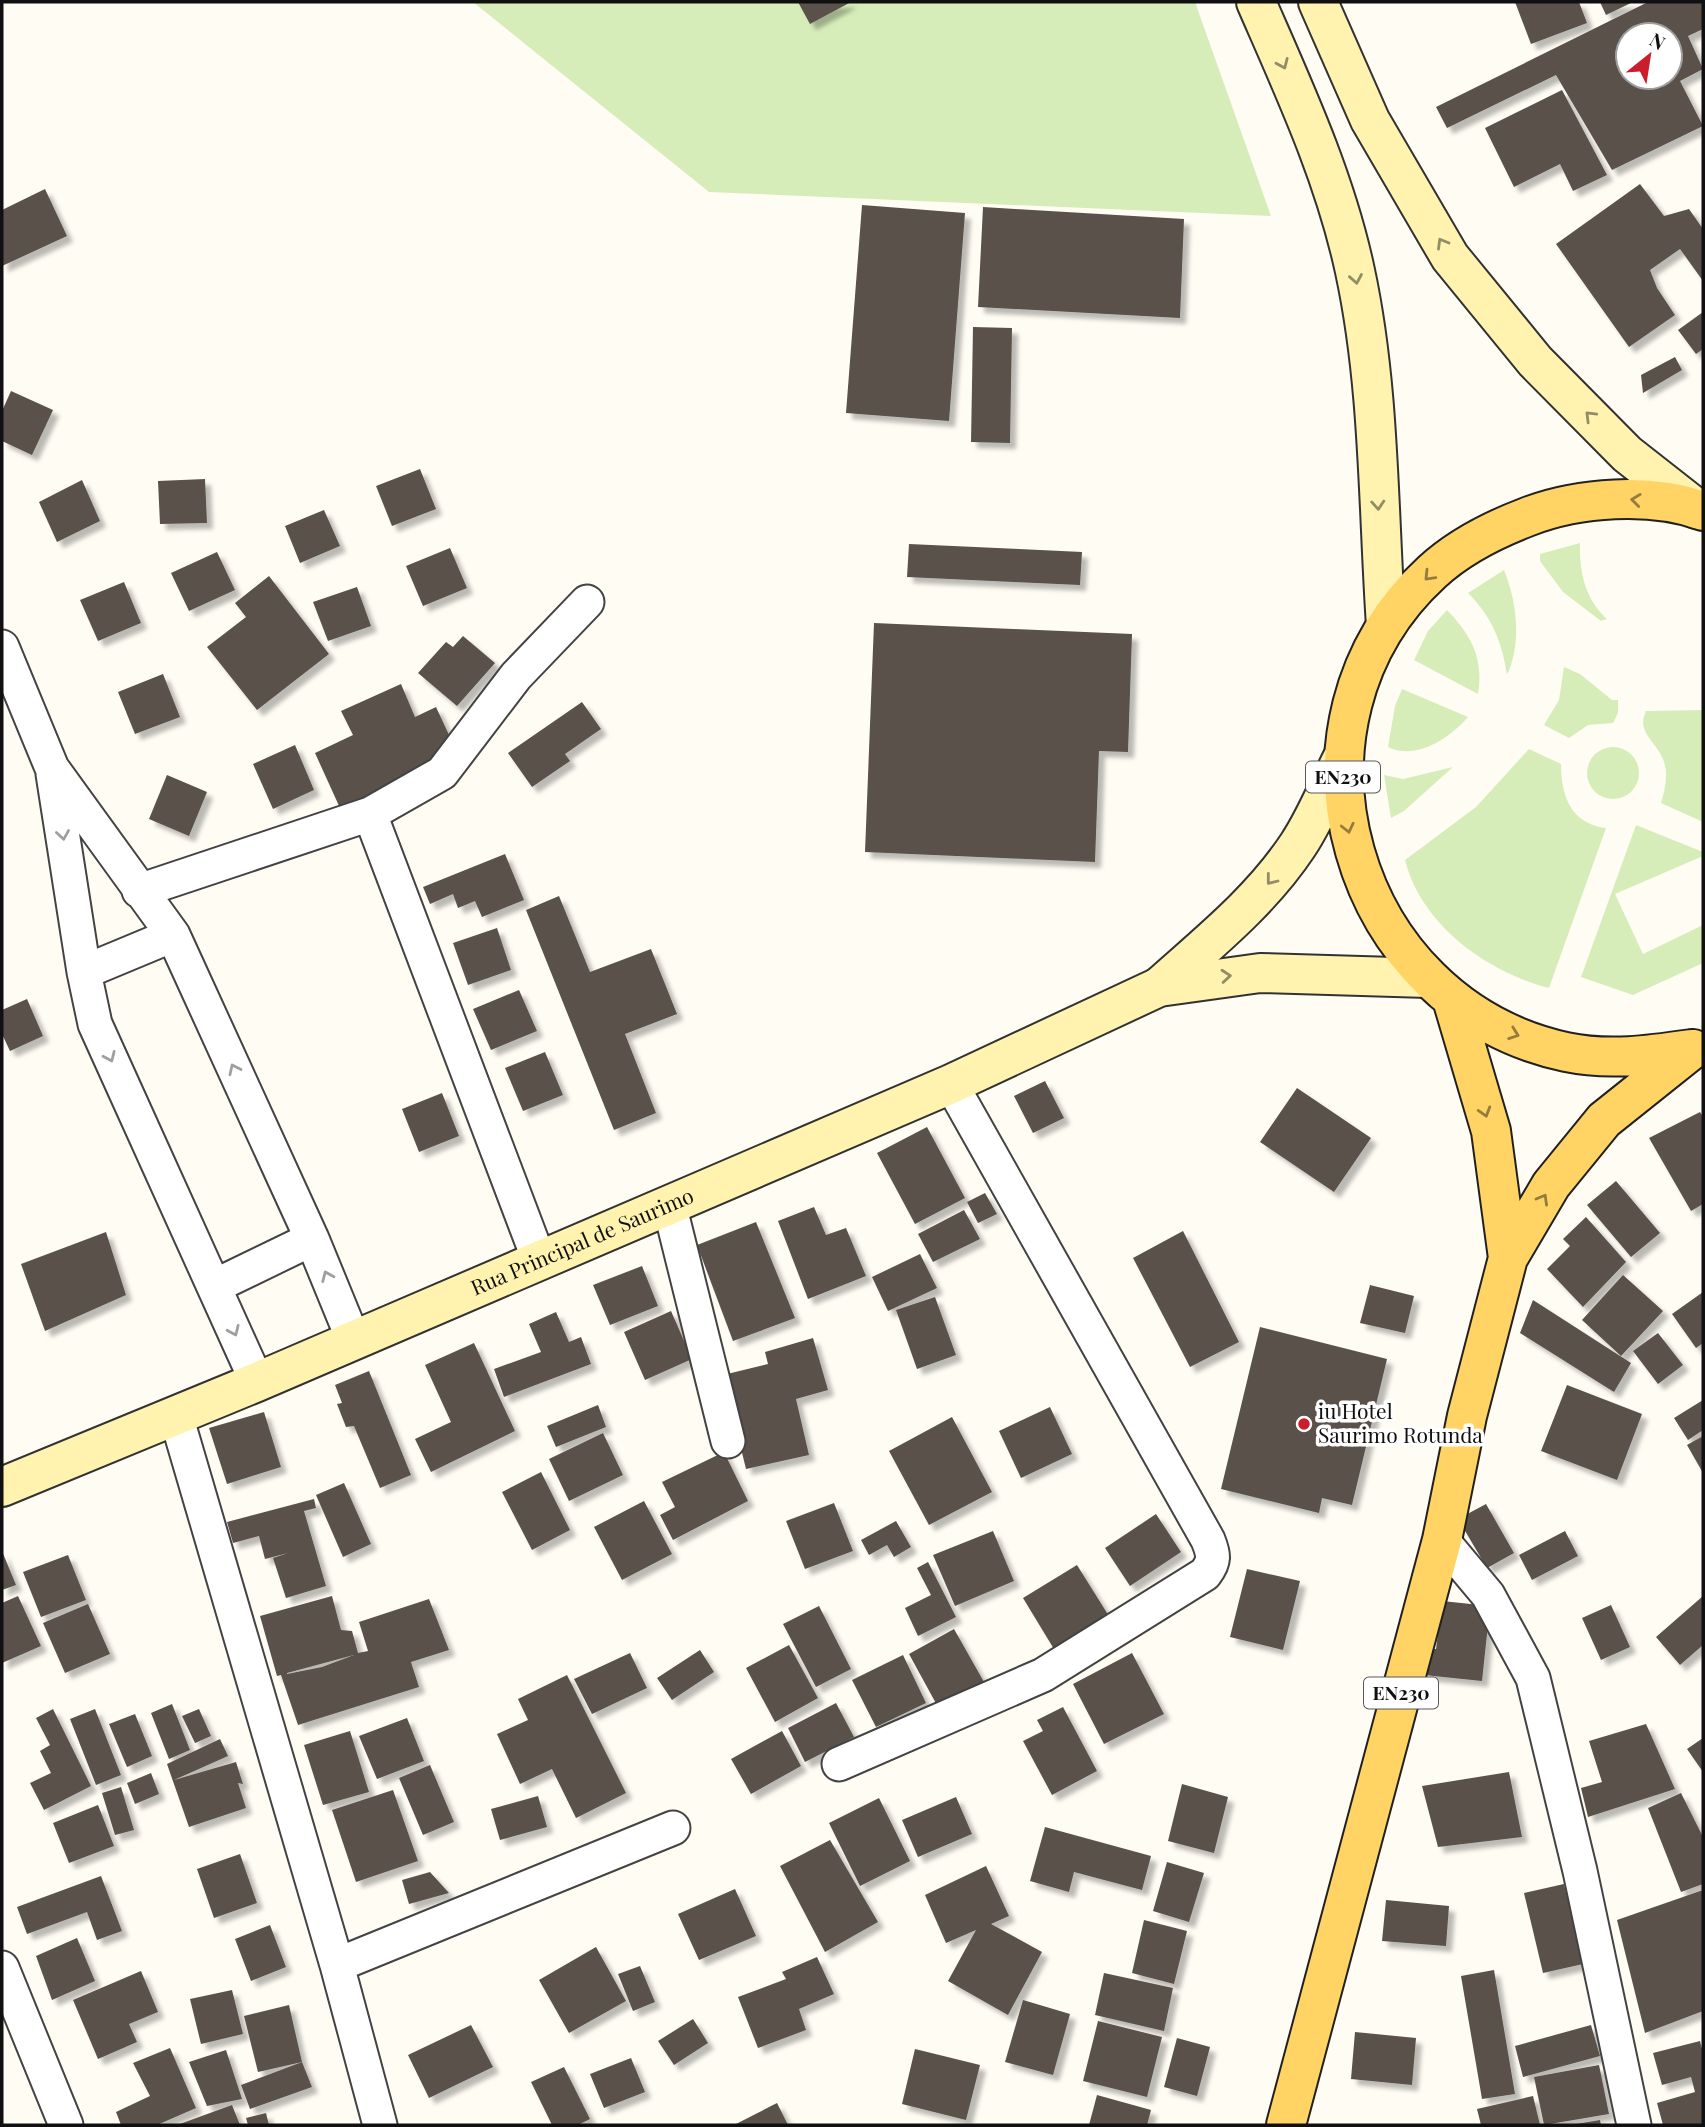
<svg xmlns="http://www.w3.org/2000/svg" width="1705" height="2127" viewBox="0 0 1705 2127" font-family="'Playfair Display',serif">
	<defs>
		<filter id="shadow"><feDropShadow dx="6" dy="6" stdDeviation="2" flood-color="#0004"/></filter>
	</defs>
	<rect width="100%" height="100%" fill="#fffcf4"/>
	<!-- green -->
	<path fill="#d6edb9" d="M473 2H1195L1271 216 709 192Z
		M1580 543C1579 571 1585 599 1607 619L1601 621 1563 592 1540 561V554Z
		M1504 570C1517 602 1522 643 1507 675 1502 642 1492 617 1468 593Z
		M1447 610C1471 635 1484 658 1478 694L1414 660 1428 631Z
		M1564 667 1580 674 1612 700H1618V713L1613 723 1588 725 1569 738 1544 725 1559 700Z
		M1402 689 1468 717C1450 738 1416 761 1388 747L1395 706Z
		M1703 710V822L1661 803C1665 789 1669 774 1663 759 1655 740 1636 732 1646 711Z
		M1587 773a26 26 0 1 1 52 0a26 26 0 1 1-52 0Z
		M1529 749 1561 764C1561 796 1571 824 1606 828L1549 988C1487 972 1421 925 1405 860L1476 807Z
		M1453 767 1404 811 1391 818 1384 775 1403 779Z
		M1636 825 1703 852V856L1615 894 1643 954 1703 925V963L1633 995 1581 977Z"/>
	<!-- building -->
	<path fill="#5a514c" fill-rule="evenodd" filter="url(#shadow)" d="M798 2H851L810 24Z
		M1515 2H1579L1587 23 1531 44Z
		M1600 2H1633L1606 15Z
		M1648 2H1703V29L1688 36 1703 69 1680 81 1703 126 1612 170 1556 75 1447 128 1436 107ZM1628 35H1670V77H1628Z
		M1562 90 1607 175 1573 191 1560 164 1514 187 1485 128Z
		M1640 184 1664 216 1689 209 1703 229V281L1680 249 1650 270 1657 288 1675 315 1629 347 1556 244Z
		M45 189 67 236 2 266V210Z
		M862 205 965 213 949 421 846 413Z
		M983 207 1184 219 1180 318 978 307Z
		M1703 312V349L1696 354 1678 330Z
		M973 327 1012 328 1010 443 971 442Z
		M1675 357 1682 370 1643 393 1641 375Z
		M11 391 53 410 32 455 2 441V411Z
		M420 469 436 509 392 526 376 486Z
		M205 479 207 523 160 524 158 481Z
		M82 480 100 521 57 542 39 502Z
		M324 510 340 546 300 563 285 526Z
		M909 544 1082 552 1080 585 907 577Z
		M450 548 467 588 423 606 406 566Z
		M217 552 235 590 189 611 171 573Z
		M269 576 329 654 257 710 207 647 246 617 235 603Z
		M124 582 141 623 98 641 80 600Z
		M357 587 371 626 328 641 313 602Z
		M874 623 1132 634 1128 752 1099 751 1095 862 865 852Z
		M463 636 495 663 457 706 418 673 446 642 453 647Z
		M163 674 180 717 135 734 118 692Z
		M401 684 415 717 436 707 449 735 428 768 340 808 315 753 353 735 341 711Z
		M582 702 601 729 565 754 570 761 532 787 508 753Z
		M295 745 314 790 273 809 253 764Z
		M167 775 207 792 189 836 149 819Z
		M505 854 524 900 482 917 475 901 458 908 453 894 430 904 423 887Z
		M559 896 590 972 651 949 677 1014 625 1034 656 1113 614 1130 526 910Z
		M497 928 511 970 468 985 453 943Z
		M519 990 537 1031 491 1050 473 1009Z
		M27 999 43 1036 10 1051 2 1034V1010Z
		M545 1052 563 1095 523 1111 505 1068Z
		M1045 1081 1064 1118 1033 1133 1014 1096Z
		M1297 1088 1371 1138 1334 1192 1260 1142Z
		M442 1093 459 1136 419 1152 402 1109Z
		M1700 1112 1703 1117V1204L1691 1211 1649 1138Z
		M927 1127 965 1198 915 1224 877 1153Z
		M1616 1181 1660 1233 1631 1257 1587 1205Z
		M985 1193 997 1214 978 1223 967 1202Z
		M814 1207 826 1235 846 1228 866 1276 808 1299 778 1221Z
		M964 1210 980 1239 933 1262 918 1234Z
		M1586 1217 1626 1262 1583 1307 1547 1269 1570 1246 1563 1239Z
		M756 1222 795 1318 733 1341 697 1245Z
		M1183 1231 1239 1342 1190 1367 1133 1258Z
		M106 1232 126 1295 45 1331 21 1264Z
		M920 1254 937 1288 888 1311 872 1277Z
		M642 1266 658 1306 610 1325 593 1285Z
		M1623 1275 1663 1311 1621 1356 1582 1320Z
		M1370 1285 1414 1296 1405 1333 1360 1323Z
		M1703 1292V1343L1696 1348 1672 1314Z
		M935 1297 956 1355 917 1369 896 1310Z
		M1533 1300 1631 1363 1614 1392 1520 1333Z
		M671 1311 692 1359 645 1380 624 1332Z
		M556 1312 569 1342 581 1337 591 1364 504 1397 494 1369 541 1352 529 1324Z
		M1260 1327 1387 1359 1352 1505 1322 1498 1319 1513 1221 1489Z
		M1658 1333 1683 1365 1658 1384 1633 1351Z
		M813 1338 828 1390 796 1399 809 1455 746 1469 723 1375 768 1364 765 1352Z
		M474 1343 515 1431 431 1472 415 1439 451 1422 425 1365Z
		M369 1371 411 1475 380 1488 354 1426 346 1427 337 1404 342 1403 335 1385Z
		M1567 1385 1642 1414 1617 1480 1541 1451Z
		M1703 1400V1430L1688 1440 1674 1418Z
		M598 1405 606 1427 556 1447 547 1426Z
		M1050 1407 1072 1454 1021 1478 999 1431Z
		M264 1412 281 1467 227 1484 209 1428Z
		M952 1417 992 1492 929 1525 889 1451Z
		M603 1433 623 1475 569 1501 549 1459Z
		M1703 1436V1473L1687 1445Z
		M724 1452 748 1501 673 1540 660 1515 675 1507 662 1482Z
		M541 1472 570 1530 532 1550 502 1492Z
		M344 1483 371 1544 343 1557 316 1495Z
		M314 1499 316 1508 304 1511 326 1586 286 1598 273 1558 288 1553 265 1559 259 1536 233 1543 227 1522Z
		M644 1501 672 1554 622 1580 594 1527Z
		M834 1503 853 1551 805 1569 786 1521Z
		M1486 1504 1514 1553 1487 1568 1458 1519Z
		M1156 1514 1181 1552 1130 1586 1105 1548Z
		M896 1521 911 1547 894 1557 887 1545 869 1555 861 1540Z
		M993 1531 1014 1581 955 1606 933 1555Z
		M1565 1531 1578 1556 1532 1580 1519 1555Z
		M2 1551 16 1585 2 1590Z
		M68 1555 86 1600 41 1617 23 1572Z
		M928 1562 956 1617 918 1636 905 1608 931 1595 917 1568Z
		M1077 1565 1112 1621 1057 1654 1023 1598Z
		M1247 1569 1300 1581 1283 1650 1230 1637Z
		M18 1596 41 1646 2 1663V1603Z
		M332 1596 341 1630 352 1631 358 1653 368 1651 359 1622 429 1599 449 1650 411 1662 419 1687 298 1725 281 1675 277 1676 260 1616ZM354 1655 322 1667 287 1674V1673Z
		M1703 1596V1645L1680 1665 1656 1637Z
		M1442 1601 1490 1606 1482 1681 1424 1675 1427 1648 1436 1649Z
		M88 1604 110 1654 65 1673 43 1623Z
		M1611 1605 1630 1647 1601 1660 1582 1618Z
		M819 1606 851 1669 816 1687 783 1624Z
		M954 1629 984 1682 938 1707 909 1654Z
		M789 1645 818 1698 775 1722 746 1668Z
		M700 1650 714 1672 672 1700 657 1678Z
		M630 1653 647 1688 592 1714 574 1679Z
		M1132 1653 1164 1714 1104 1744 1073 1684Z
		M903 1655 926 1703 876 1727 852 1680Z
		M567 1675 626 1793 576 1818 552 1769 520 1784 497 1734 528 1720 518 1699Z
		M836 1703 854 1737 805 1762 788 1728Z
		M172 1704 190 1750 169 1759 151 1713Z
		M1063 1707 1097 1771 1052 1795 1023 1741 1043 1731 1037 1720Z
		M53 1709 91 1786 44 1810 30 1783 51 1773 40 1751 50 1745 36 1718Z
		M95 1709 121 1775 96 1785 70 1719Z
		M199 1709 211 1736 195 1743 182 1716Z
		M135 1714 152 1756 127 1767 109 1724Z
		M407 1718 424 1761 377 1779 359 1736Z
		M1646 1724 1675 1789 1588 1817 1581 1788 1602 1782 1589 1741Z
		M350 1731 369 1792 323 1805 304 1745Z
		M782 1731 801 1766 751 1794 731 1759Z
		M1703 1738V1772L1687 1749Z
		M220 1739 228 1756 174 1780 236 1762 243 1784 238 1783 246 1808 189 1827 167 1764Z
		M430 1765 454 1822 423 1835 399 1778Z
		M1509 1772 1522 1837 1438 1847 1422 1786Z
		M151 1773 159 1794 135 1804 127 1783Z
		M1182 1784 1228 1797 1214 1853 1168 1841Z
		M121 1787 134 1830 115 1835 102 1793Z
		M393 1790 418 1861 356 1882 332 1810Z
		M1681 1793 1703 1837V1884L1681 1892 1648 1808Z
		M538 1796 547 1827 500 1840 491 1809Z
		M956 1797 972 1834 918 1857 902 1820Z
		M879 1798 910 1861 860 1886 829 1823Z
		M98 1805 114 1846 69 1863 53 1823Z
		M1045 1827 1151 1856 1142 1890 1074 1872 1069 1892 1030 1881Z
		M830 1840 878 1922 825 1952 780 1866Z
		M240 1854 257 1903 214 1918 197 1869Z
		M1167 1862 1204 1873 1189 1922 1153 1911Z
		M986 1866 1009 1916 991 1924 1042 1952 1008 2015 948 1981 976 1930 946 1943 925 1895Z
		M430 1872 449 1893 409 1904 402 1880Z
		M101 1876 122 1931 97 1940 87 1912 27 1934 17 1907Z
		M1564 1884 1583 1964 1543 1973 1524 1893Z
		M735 1889 756 1936 699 1960 678 1914Z
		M1703 1890V2011L1645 2033 1617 1920Z
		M1386 1900 1449 1906 1446 1946 1382 1941Z
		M1144 1920 1187 1931 1174 1984 1132 1973Z
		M270 1925 286 1967 251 1981 235 1939Z
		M77 1938 95 1981 52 2000 36 1956Z
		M596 1947 626 2001 569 2033 539 1980Z
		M817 1957 834 1994 799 2009 806 2030 758 2048 738 1997 786 1979 782 1972Z
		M640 1966 655 2002 633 2011 618 1974Z
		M1494 1970 1515 2094 1482 2099 1461 1976Z
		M141 1971 158 2012 129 2024 137 2042 98 2059 73 2000Z
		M1104 1973 1173 1988 1164 2031 1095 2015Z
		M232 1990 243 2034 201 2044 190 1999Z
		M1023 2000 1070 2014 1053 2075 1005 2062Z
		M289 2005 302 2062 312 2087 250 2109 241 2085 302 2062 258 2072 244 2016Z
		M693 2019 708 2043 674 2065 658 2041Z
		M1098 2021 1162 2037 1147 2097 1083 2081Z
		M471 2025 493 2067 429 2098 408 2055Z
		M1591 2025 1600 2056 1523 2077 1515 2046Z
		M1355 2032 1416 2038 1412 2085 1351 2079Z
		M1177 2038 1210 2047 1197 2096 1164 2087Z
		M1700 2041 1703 2053V2124L1663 2125 1657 2103 1695 2092 1691 2077 1662 2085 1653 2053Z
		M170 2048 196 2108 157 2125H121L116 2112 150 2096 133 2063Z
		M915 2049 980 2065 966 2120 902 2104Z
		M226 2050 242 2099 207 2106 189 2062Z
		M631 2058 645 2092 604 2108 590 2074Z
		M1599 2065 1609 2114 1544 2125 1534 2077Z
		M564 2067 590 2119 578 2125H552L531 2082Z
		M1097 2095 1151 2110 1147 2125H1089Z
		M1533 2096 1540 2125H1481L1477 2109Z
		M777 2103 788 2125H734Z
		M232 2105 240 2125H177Z
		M266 2113 269 2125H248L246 2118Z
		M1600 2120 1601 2125H1576V2124Z"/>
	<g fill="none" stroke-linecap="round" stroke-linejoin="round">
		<defs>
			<path id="street" d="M2 647 52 768 173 935 312 1239 353 1339
				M53 774 84 972 95 1024 257 1382
				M370 814 442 773 516 676 587 602
				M139 891 370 814 539 1260
				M84 972 173 935
				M669 1204 728 1441
				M215 1286 312 1239
				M176 1416 337 1965 380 2125
				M1442 1540 1488 1595 1533 1678 1580 1871 1634 2125
				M839 1764 1043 1675 1205 1574C1215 1561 1214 1555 1208 1540L951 1084
				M337 1965 673 1828
				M2 1968 66 2125"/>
			<g id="secondary">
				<path d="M1256 2C1294 89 1335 177 1355 271 1380 387 1378 508 1386 626"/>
				<path d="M1318 2 1370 120 1450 257 1535 361 1627 454 1697 509"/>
				<path d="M1159 987C1208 943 1261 901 1298 845 1316 818 1328 787 1342 759"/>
				<path id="s1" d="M2 1487 257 1382 951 1084 1159 987 1260 973 1428 978"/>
			</g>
			<path id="primary" d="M1452 999 1491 1131 1508 1258
				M1692 1049C1650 1055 1609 1061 1566 1052 1348 1005 1266 724 1432 572 1459 547 1493 530 1527 517 1578 497 1651 492 1703 511
				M1286 2125 1442 1540 1467 1416 1508 1258 1551 1185 1604 1120 1693 1049"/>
		</defs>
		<!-- street casing -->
		<use href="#street" stroke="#434343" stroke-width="37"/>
		<!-- secondary casing -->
		<use href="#secondary" stroke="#323232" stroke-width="42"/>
		<!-- primary casing -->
		<use href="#primary" stroke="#212121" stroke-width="42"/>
		<!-- street -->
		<use href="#street" stroke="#fff" stroke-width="33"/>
		<!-- secondary -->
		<use href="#secondary" stroke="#fff3af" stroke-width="38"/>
		<!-- primary -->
		<use href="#primary" stroke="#ffd464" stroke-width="38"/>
	</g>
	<!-- one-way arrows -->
	<defs><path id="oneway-chevron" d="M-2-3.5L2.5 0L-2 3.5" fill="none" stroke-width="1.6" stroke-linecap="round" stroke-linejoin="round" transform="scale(1.75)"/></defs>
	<g stroke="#938d67">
		<use href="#oneway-chevron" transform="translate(1283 64) rotate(66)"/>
		<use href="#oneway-chevron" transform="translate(1442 243) rotate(-120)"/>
		<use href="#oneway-chevron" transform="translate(1356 279) rotate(80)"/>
		<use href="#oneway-chevron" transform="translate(1590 416) rotate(-135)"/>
		<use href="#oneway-chevron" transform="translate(1378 505) rotate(86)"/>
		<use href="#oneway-chevron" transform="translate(1271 880) rotate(128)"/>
		<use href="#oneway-chevron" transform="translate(1226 976) rotate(-5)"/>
	</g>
	<g stroke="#937c3e">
		<use href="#oneway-chevron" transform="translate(1636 500) rotate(-173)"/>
		<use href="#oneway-chevron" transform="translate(1429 576) rotate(134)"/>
		<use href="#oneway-chevron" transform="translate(1348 828) rotate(77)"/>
		<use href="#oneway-chevron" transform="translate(1514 1034) rotate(20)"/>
		<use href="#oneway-chevron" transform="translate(1485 1112) rotate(73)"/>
		<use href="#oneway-chevron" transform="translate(1543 1199) rotate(-60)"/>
	</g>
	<g stroke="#9f9f9f">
		<use href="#oneway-chevron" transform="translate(63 835) rotate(81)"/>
		<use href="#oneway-chevron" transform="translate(110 1057) rotate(66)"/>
		<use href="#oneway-chevron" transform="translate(234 1069) rotate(-115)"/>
		<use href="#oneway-chevron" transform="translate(327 1276) rotate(-113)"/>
		<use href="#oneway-chevron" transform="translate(234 1331) rotate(66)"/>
	</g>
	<!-- markers -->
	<circle fill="#cb1e2c" stroke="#fff" stroke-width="2.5" cx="1304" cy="1424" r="7"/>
	<g text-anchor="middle" stroke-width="7" stroke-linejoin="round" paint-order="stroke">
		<!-- shield labels -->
		<g fill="#fff" stroke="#585858" stroke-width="2">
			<rect x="1306" y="761.5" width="74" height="31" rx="5"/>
			<rect x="1364" y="1677.5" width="74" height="31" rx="5"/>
		</g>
		<g font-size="19" font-weight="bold" fill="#101010">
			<text x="1343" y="784">EN230</text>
			<text x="1401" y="1700">EN230</text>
		</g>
		<!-- street labels -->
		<g font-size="21" fill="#101010" stroke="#fff">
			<text dy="7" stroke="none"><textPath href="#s1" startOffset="630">Rua Principal de Saurimo</textPath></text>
		</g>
		<!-- poi labels -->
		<g font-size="21" fill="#101010" stroke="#fff" text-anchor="start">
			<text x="1318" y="1419">iu Hotel<tspan x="1318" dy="24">Saurimo Rotunda</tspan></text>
		</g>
	</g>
	<!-- border -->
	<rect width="1705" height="2127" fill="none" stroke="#101010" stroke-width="7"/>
	<!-- north arrow -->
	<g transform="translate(1649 56) rotate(30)"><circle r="33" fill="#ffffff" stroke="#9f9f9f" stroke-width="2"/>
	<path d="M0-5L12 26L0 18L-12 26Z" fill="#cb1e2c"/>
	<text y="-10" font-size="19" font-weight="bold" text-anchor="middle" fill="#101010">N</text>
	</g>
</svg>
